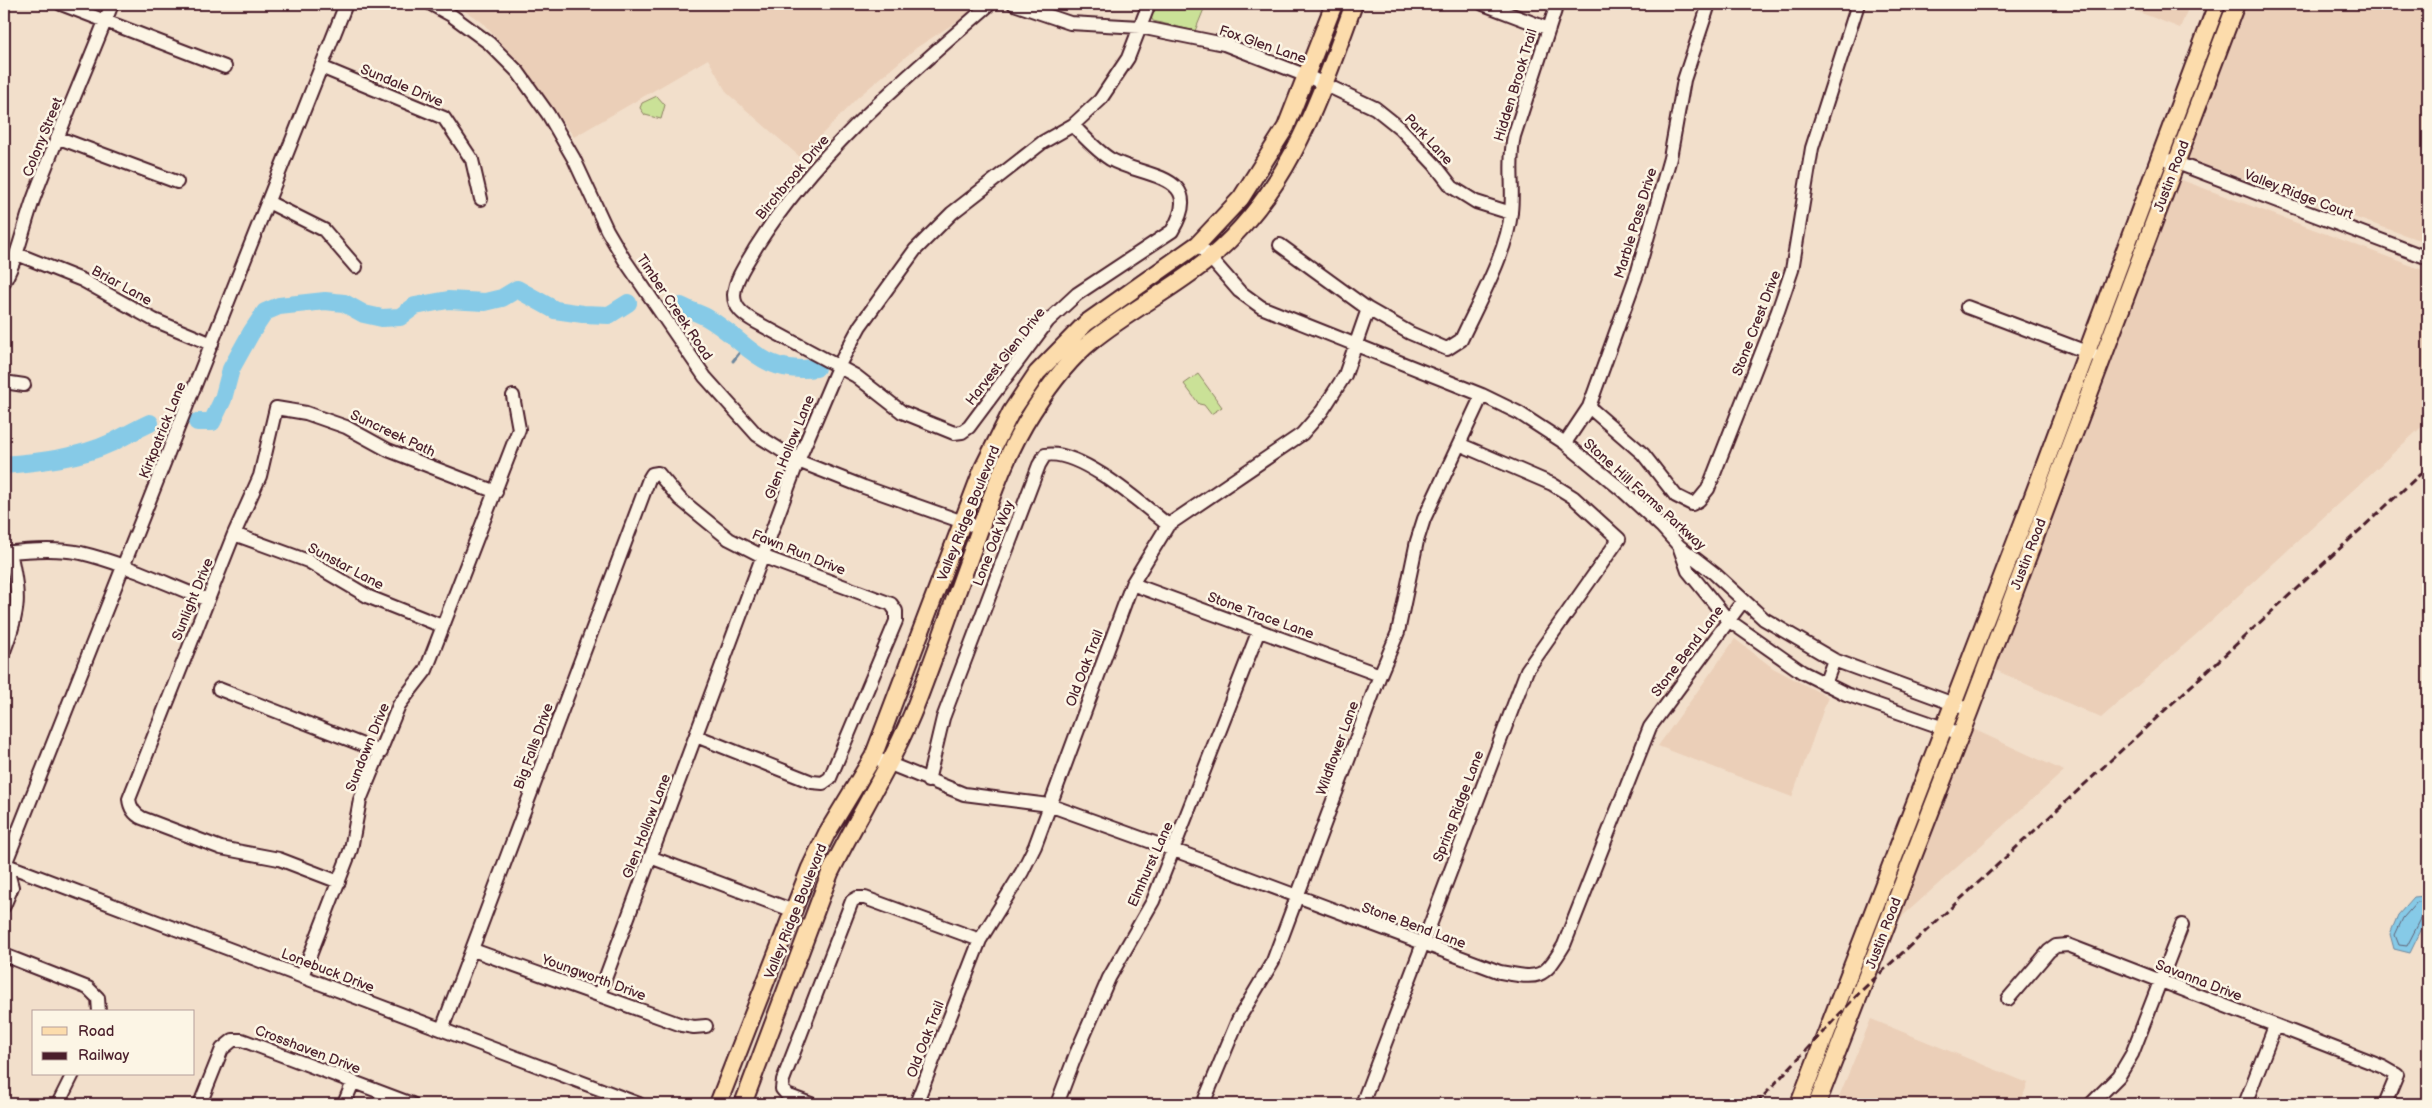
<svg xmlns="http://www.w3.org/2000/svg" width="2432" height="1108" viewBox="0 0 2432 1108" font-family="'Balsamiq Sans',sans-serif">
	<rect width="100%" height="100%" fill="#f2dfcb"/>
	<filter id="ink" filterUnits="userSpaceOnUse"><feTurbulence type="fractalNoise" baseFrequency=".02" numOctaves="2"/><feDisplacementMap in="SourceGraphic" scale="10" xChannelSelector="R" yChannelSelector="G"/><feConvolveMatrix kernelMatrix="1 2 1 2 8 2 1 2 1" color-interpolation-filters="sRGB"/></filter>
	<g filter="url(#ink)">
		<!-- built -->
		<path fill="#ebcfb8" d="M454 4H984L916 48 857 98 800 157 727 93 708 59 574 137 524 70 482 22Z
			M2118 4H2190L2180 28Z
			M2243 4H2428V243L2185 158Z
			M2179 179 2428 272V421L2200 631 2101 718 1993 669Z
			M1735 639 1773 668 1828 697 1792 797 1658 746Z
			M1973 729 2064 771 1896 922 1955 771Z
			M1871 1019 2028 1083 2020 1104H1836Z"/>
		<!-- green -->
		<path fill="#cae197" stroke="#8a8061" d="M1154 4H1206L1195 31 1153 21 1150 15Z
			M657 96 665 105 661 119 645 115 640 108 642 103Z
			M1198 374 1222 407 1211 414 1204 405 1199 404 1184 384Z"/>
		<!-- water -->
		<path fill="#86cae7" stroke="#6e869c" d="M2425 896 2428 897V916L2410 953 2394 949 2390 934 2398 915 2414 897Z"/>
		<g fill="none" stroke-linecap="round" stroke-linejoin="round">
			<!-- shore -->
			<path stroke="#626376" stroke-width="1" d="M2428 901 2417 902 2403 918 2395 935 2399 945 2407 946 2422 917 2428 915"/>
			<!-- stream -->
			<path stroke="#6e869c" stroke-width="3" d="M733 361 744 347"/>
			<!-- river -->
			<path stroke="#86cae7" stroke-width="18" d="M681 306C689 310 698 313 706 317 748 341 759 375 816 368
				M197 422H212L223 399 231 369 251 333 265 312 279 306 325 301 344 303 364 314 382 318 400 317 415 306 448 300 485 302 502 298 517 289 555 310 583 314 609 315 628 303
				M4 465C40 462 79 458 113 442 125 436 137 429 150 423"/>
			<defs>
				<path id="minor" d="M61 4 225 67
					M431 4 451 15 489 43 518 72 548 114 574 159 607 230 624 259 705 377 757 435 798 461 864 487 980 528
					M990 4C905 78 817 151 756 247 748 261 735 278 734 295 734 308 744 315 754 321L856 376 902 412 954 433 962 432 969 427 1048 321 1077 294 1172 231C1207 173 1143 178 1110 159 1096 150 1084 137 1073 125
					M1014 4 1070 23 1140 27 1224 44 1307 76 1375 108 1400 128 1435 165 1452 187 1476 202 1511 213
					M1483 4 1549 29
					M321 67 444 118 472 160 481 199
					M59 138 177 182
					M2169 160 2428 258
					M268 202 324 230 356 267
					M1198 244 1239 291 1261 307 1482 395 1519 413 1565 443 1622 490 1661 526 1679 546 1715 574 1764 619 1834 660 1970 710
					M1280 245 1368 309 1410 333 1447 349 1461 340C1477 305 1508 251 1511 212 1514 187 1508 162 1514 136L1557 4
					M17 254 82 280 154 320 212 344
					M4 282C20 253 24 222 36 192 60 129 87 67 112 4
					M1967 307 2095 355
					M4 382 24 385
					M1589 407 1643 454 1676 496 1692 504 1699 500 1708 489 1778 311 1792 270 1812 148 1858 4
					M1565 443 1589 407 1638 271 1670 158 1684 80 1709 4
					M234 534 308 561 369 597 442 626
					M1679 546 1688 571 1728 620 1802 672 1846 694 1961 734
					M4 553C29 550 56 548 81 553 124 563 166 584 208 600
					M1132 584 1380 675
					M4 651C20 610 20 595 10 552
					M1825 684 1834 660
					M219 689 381 752
					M880 760 964 794 1049 805 1174 850 1500 972C1539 979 1543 980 1564 945L1650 727 1743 601
					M928 781 943 718 1039 465 1045 455C1079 448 1142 504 1168 525
					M650 857 794 911
					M4 864 639 1104
					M4 867 346 4
					M339 882 279 859 221 848 142 818C134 814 130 808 129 799L234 534 260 476 276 408 306 413 346 427 388 450 496 492
					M4 906 12 887 6 865
					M473 950 682 1025 694 1027 706 1026
					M4 955 88 988 98 998 99 1012
					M302 976 351 849 360 800 399 705 426 670 519 429 513 396
					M599 995 798 461 838 367 860 326 915 250 952 213 1043 142 1073 125 1100 100 1128 58 1149 4
					M2008 999 2049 951 2056 946 2068 945 2383 1067 2397 1075 2385 1104
					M442 1029 649 479 652 474 658 473 680 499 729 539 764 557 891 604 896 611V621L830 778 823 783 812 782 696 736
					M58 1104 73 1074
					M200 1104 222 1049 233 1040H242L412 1104
					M344 1104 353 1082
					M811 1104 787 1095 782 1089 783 1080 852 901 857 898H865L980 940
					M916 1104 980 940 1022 872 1035 846 1132 584 1168 525 1302 434 1322 411 1345 375 1368 309
					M1057 1104 1076 1054 1109 978 1153 901 1259 630
					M1203 1104 1238 1020 1273 961 1380 675 1398 632 1417 541 1424 519 1482 395
					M1362 1104 1527 670 1619 539 1573 497 1552 484 1459 444
					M2091 1104 2119 1076 2132 1054 2182 925
					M2245 1104 2275 1026"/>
				<path id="major" d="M718 1104 810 868 827 833 873 757 983 468 1011 412 1037 373 1086 323 1198 244 1241 198 1286 127 1334 4
					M743 1104 830 873C858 815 894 762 917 702 938 648 956 594 976 540 992 495 1007 451 1033 411 1049 386 1070 358 1093 340 1130 310 1173 289 1209 259 1291 189 1318 101 1354 4
					M1799 1104 2024 520 2217 4
					M1817 1104 1970 710 2236 4"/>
			</defs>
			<!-- minor casing -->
			<use href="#minor" stroke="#4a1f2b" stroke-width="16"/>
			<!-- major casing -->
			<use href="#major" stroke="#4a1f2b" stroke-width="20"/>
			<!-- minor -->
			<use href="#minor" stroke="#fcf5e5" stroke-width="12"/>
			<!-- major -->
			<use href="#major" stroke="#fcdcac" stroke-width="16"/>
			<!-- rail -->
			<path stroke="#4a1f2b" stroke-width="3" stroke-dasharray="8 4" stroke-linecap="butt" d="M1756 1104 1861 991 2428 467"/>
		</g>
	</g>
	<g text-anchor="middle" stroke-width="5" stroke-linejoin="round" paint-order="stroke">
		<!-- street labels -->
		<g font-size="14" fill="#4a1f2b" stroke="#fcf5e5">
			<text transform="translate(1263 44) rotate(19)" y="5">Fox Glen Lane</text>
			<text transform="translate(402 85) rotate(23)" y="5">Sundale Drive</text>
			<text transform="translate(1515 85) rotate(-73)" y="5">Hidden Brook Trail</text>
			<text transform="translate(42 137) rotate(-68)" y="5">Colony Street</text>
			<text transform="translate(1429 139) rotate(47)" y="5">Park Lane</text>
			<text transform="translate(2171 176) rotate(-69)" y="5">Justin Road</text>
			<text transform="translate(792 177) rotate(-50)" y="5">Birchbrook Drive</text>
			<text transform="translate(2299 194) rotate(21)" y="5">Valley Ridge Court</text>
			<text transform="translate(1635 223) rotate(-73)" y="5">Marble Pass Drive</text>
			<text transform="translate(122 285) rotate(29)" y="5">Briar Lane</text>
			<text transform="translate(675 307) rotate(56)" y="5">Timber Creek Road</text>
			<text transform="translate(1756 323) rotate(-69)" y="5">Stone Crest Drive</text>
			<text transform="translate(1005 356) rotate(-52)" y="5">Harvest Glen Drive</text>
			<text transform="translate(162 430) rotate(-68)" y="5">Kirkpatrick Lane</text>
			<text transform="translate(393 433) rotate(25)" y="5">Suncreek Path</text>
			<text transform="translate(789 447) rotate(-68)" y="5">Glen Hollow Lane</text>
			<text transform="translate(1645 494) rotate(42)" y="5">Stone Hill Farms Parkway</text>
			<text transform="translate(968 513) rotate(-68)" y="5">Valley Ridge Boulevard</text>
			<text transform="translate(993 543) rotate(-69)" y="5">Lone Oak Way</text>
			<text transform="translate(799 552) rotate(22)" y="5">Fawn Run Drive</text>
			<text transform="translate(2028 554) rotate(-69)" y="5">Justin Road</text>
			<text transform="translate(346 566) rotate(28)" y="5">Sunstar Lane</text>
			<text transform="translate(192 599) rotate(-68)" y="5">Sunlight Drive</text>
			<text transform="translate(1261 615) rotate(20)" y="5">Stone Trace Lane</text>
			<text transform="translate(1687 651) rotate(-53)" y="5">Stone Bend Lane</text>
			<text transform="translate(1084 668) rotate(-69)" y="5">Old Oak Trail</text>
			<text transform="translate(533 746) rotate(-70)" y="5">Big Falls Drive</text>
			<text transform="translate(367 747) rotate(-68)" y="5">Sundown Drive</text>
			<text transform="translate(1337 748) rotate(-70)" y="5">Wildflower Lane</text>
			<text transform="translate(1458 806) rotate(-69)" y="5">Spring Ridge Lane</text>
			<text transform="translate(646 826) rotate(-69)" y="5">Glen Hollow Lane</text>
			<text transform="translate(1150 864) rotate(-66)" y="5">Elmhurst Lane</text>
			<text transform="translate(795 911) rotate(-68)" y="5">Valley Ridge Boulevard</text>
			<text transform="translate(1414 925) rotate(20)" y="5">Stone Bend Lane</text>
			<text transform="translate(1883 933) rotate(-69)" y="5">Justin Road</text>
			<text transform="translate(328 970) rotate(21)" y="5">Lonebuck Drive</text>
			<text transform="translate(594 977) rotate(20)" y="5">Youngworth Drive</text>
			<text transform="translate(2199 980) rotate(21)" y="5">Savanna Drive</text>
			<text transform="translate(925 1039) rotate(-69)" y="5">Old Oak Trail</text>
			<text transform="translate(308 1049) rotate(21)" y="5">Crosshaven Drive</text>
		</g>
	</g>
	<!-- margin -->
	<rect width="2432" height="1108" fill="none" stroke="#fcf5e5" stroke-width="20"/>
	<rect x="10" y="10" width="2412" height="1088" fill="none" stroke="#4a1f2b" stroke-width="2" filter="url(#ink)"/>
	<!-- legend -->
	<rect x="32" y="1010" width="162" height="65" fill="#fcf5e5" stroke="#b59f9b"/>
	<rect x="42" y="1027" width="25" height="8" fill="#fcdcac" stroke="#b59f9b"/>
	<text x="78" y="1036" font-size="15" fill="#4a1f2b">Road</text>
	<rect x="42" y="1052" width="25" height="8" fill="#4a1f2b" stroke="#b59f9b"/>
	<text x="78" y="1060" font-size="15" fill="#4a1f2b">Railway</text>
</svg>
